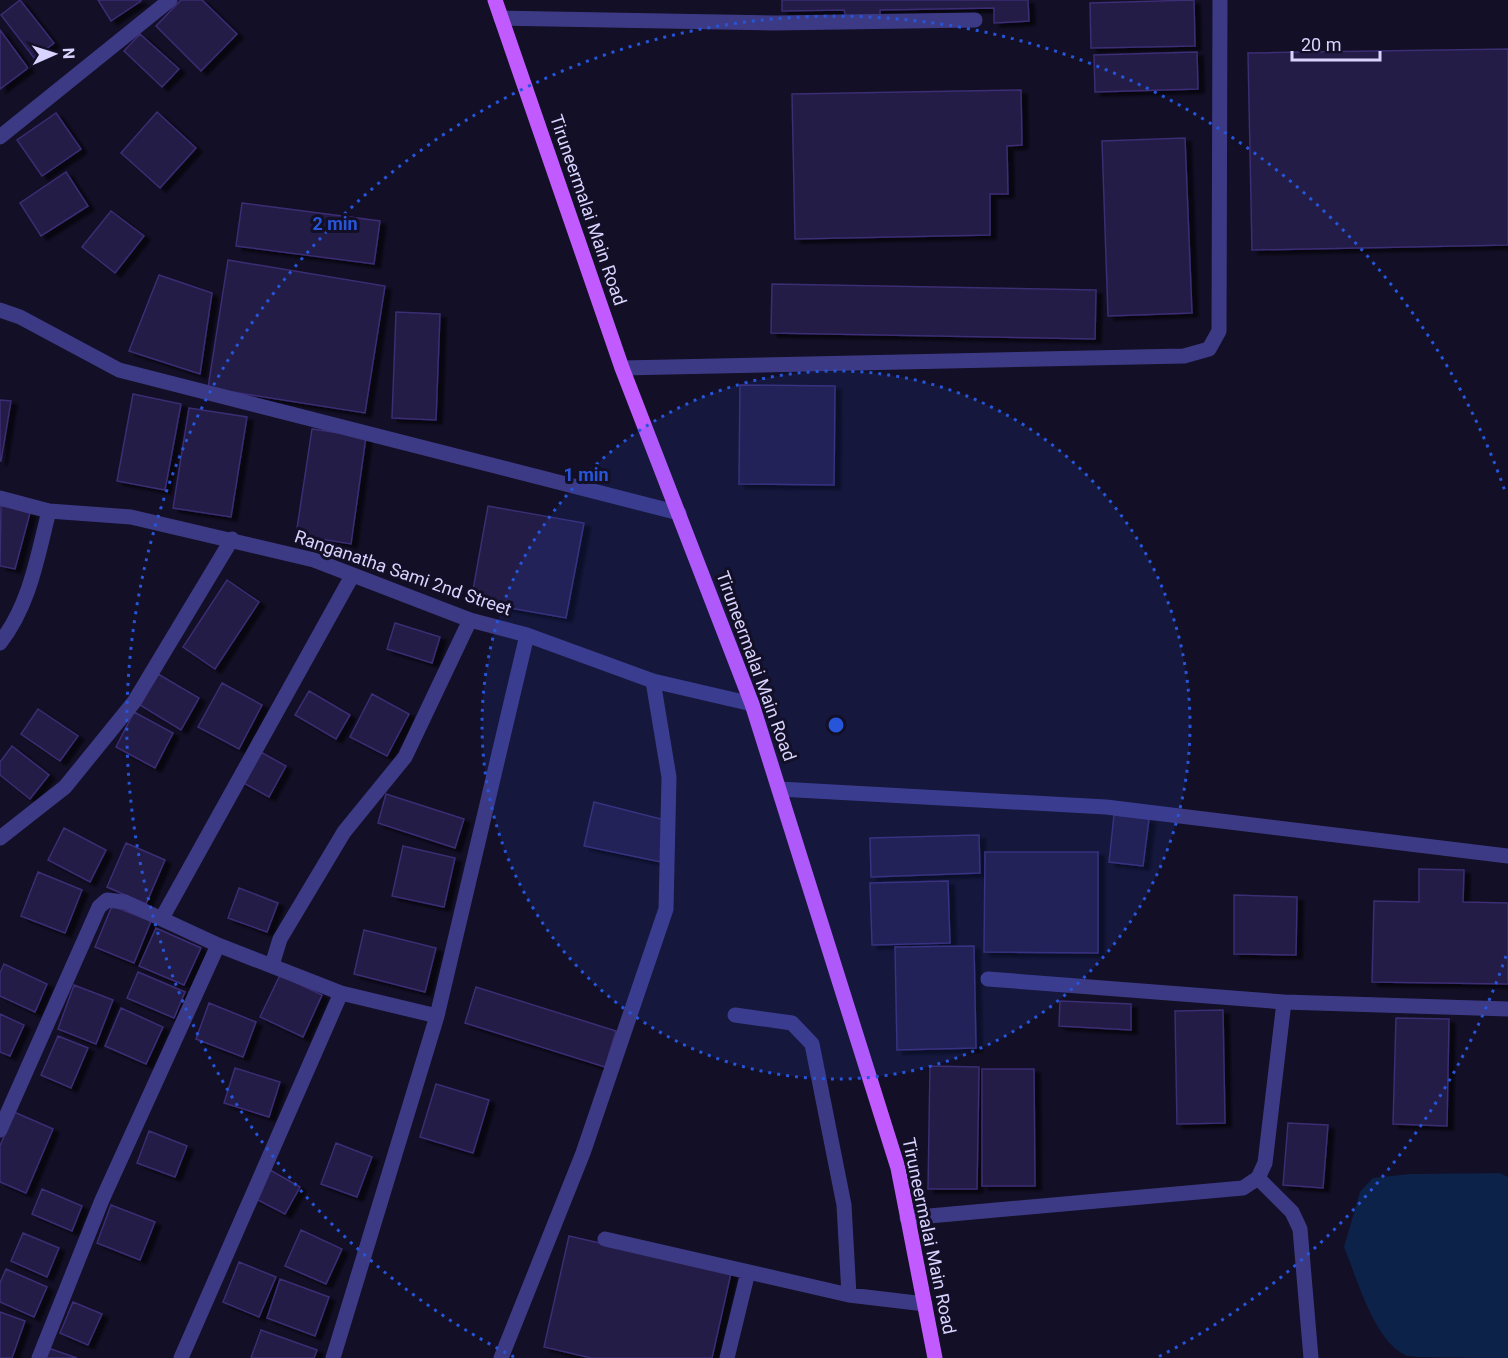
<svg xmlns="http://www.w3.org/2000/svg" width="1508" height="1358" viewBox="0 0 1508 1358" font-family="Roboto,sans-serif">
	<defs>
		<filter id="shadow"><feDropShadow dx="6" dy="4" stdDeviation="1.5" flood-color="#0009"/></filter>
	</defs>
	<rect width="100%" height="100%" fill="#130f26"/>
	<!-- water -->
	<path fill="#0c2248" d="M1500 1173 1508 1177V1358C1489 1358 1420 1358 1407 1356 1374 1342 1357 1278 1344 1247L1360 1192 1373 1178 1410 1174Z"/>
	<!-- building -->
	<path fill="#241b47" stroke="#3b2d73" stroke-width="1.5" filter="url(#shadow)" d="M20 0 54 43 34 58 1 15Z
		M98 0H140L141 1 111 21Z
		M181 0H202L237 34 201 71 156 26Z
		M782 0H1028L1029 21 994 23V8L880 10V17H846L844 10 782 11Z
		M1194 0 1195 46 1091 48 1090 3Z
		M0 30 28 68 0 89Z
		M140 34 179 69 162 87 124 51Z
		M1508 49V245L1252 250 1248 53Z
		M1197 52 1198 89 1095 92 1094 55Z
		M1021 90 1022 145 1007 146 1008 194H990V235L795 239 792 94Z
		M157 112 196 148 160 188 121 153Z
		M56 113 81 149 42 176 17 140Z
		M1185 138 1192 313 1108 316 1102 141Z
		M66 172 88 206 41 236 20 203Z
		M242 203 380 221 374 264 236 246Z
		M111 211 144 236 115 273 82 247Z
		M228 260 385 286 365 413 208 388Z
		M159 275 212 293 200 374 129 351Z
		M772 284 1096 290 1095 339 771 333Z
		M396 312 440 314 436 420 392 418Z
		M740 385 835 386 834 485 739 484Z
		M133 394 181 404 165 490 117 481Z
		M0 400 11 401 1 461H0Z
		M189 408 247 417 231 517 173 508Z
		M312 429 366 437 351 544 296 535Z
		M1 505 30 513 15 569 0 566Z
		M488 506 584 523 566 618 471 601Z
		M227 580 259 602 215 669 183 647Z
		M395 623 440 637 432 663 387 649Z
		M158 674 199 698 181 730 140 705Z
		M222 683 262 705 239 749 198 727Z
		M309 691 350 715 336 739 295 715Z
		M372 694 409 714 387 756 350 737Z
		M38 709 78 736 60 761 21 734Z
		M134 712 173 733 155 768 116 747Z
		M12 746 49 775 30 799 0 775V762Z
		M257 750 286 766 269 797 240 781Z
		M386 794 464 819 455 848 378 823Z
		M594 802 665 820 666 863 584 846Z
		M1114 815 1149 819 1143 866 1109 862Z
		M64 828 106 850 90 882 48 860Z
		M979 835 980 873 871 877 870 838Z
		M126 843 165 860 146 904 107 887Z
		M403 846 455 858 444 907 392 896Z
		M985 852H1098V953L984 952Z
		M1419 869 1464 870 1463 902 1508 903V984L1372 982 1374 901 1419 902Z
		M38 872 82 890 65 933 21 916Z
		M948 881 950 943 872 945 870 883Z
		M239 888 278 903 267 932 228 918Z
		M1234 895 1297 897 1296 955 1234 954Z
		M112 906 151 921 134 963 95 947Z
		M156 928 201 948 184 985 139 966Z
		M364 930 436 948 425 992 354 974Z
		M974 946 976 1048 897 1050 895 947Z
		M4 964 47 984 35 1012 0 996V973Z
		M138 972 185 992 174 1018 127 998Z
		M280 975 322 995 303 1037 260 1017Z
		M74 985 113 1000 96 1044 58 1029Z
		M476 987 616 1031 605 1067 465 1023Z
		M1060 1001 1131 1004V1030L1059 1026Z
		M209 1003 256 1022 243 1057 196 1039Z
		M121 1008 163 1027 146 1064 105 1046Z
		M1223 1010 1225 1123 1177 1124 1175 1011Z
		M0 1014 24 1025 10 1056 0 1052Z
		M1396 1018 1449 1019 1447 1126 1393 1124Z
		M58 1036 88 1048 71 1088 41 1075Z
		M930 1066 979 1067 977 1189H928Z
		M235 1068 280 1082 269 1117 224 1103Z
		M982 1069H1034L1035 1186H982Z
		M436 1084 489 1100 473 1153 420 1137Z
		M14 1112 53 1129 26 1193 0 1182V1146Z
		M1288 1123 1328 1125 1323 1188 1283 1185Z
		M149 1131 187 1146 175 1177 137 1163Z
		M336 1143 372 1157 357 1197 321 1184Z
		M270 1170 300 1187 285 1214 254 1198Z
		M42 1189 82 1206 72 1231 32 1214Z
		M111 1205 155 1222 140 1260 97 1243Z
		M301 1230 342 1249 326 1284 285 1266Z
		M23 1233 59 1248 47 1277 11 1261Z
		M569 1236 731 1273 712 1358H591L544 1347Z
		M239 1262 276 1277 259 1317 223 1302Z
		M6 1269 47 1287 34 1317 0 1302V1283Z
		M280 1279 329 1297 315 1336 267 1318Z
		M73 1302 102 1314 88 1345 60 1333Z
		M0 1312 25 1321 12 1358H0Z
		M261 1330 317 1350 314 1358H251Z
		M48 1348 77 1358H45Z"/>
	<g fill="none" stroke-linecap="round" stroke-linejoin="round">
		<!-- minor -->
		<path stroke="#3d3a85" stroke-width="15" d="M501 18 774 23 975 20
			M0 137 170 0
			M0 310 20 317 119 370 679 513
			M622 368 1184 356 1209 349 1219 331 1220 0
			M0 498 49 511 131 517 314 560 470 620 527 635 653 681 752 704
			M0 643C30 604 37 558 49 511
			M779 789 1106 807 1508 856
			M0 838 65 787 134 702 232 539
			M162 918 352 576
			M272 965 280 939 344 832 405 757 470 620
			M988 979 1284 1002
			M735 1015 792 1023 812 1044 844 1205 849 1295
			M0 1130 99 907 107 900 125 902 218 945 341 993 437 1016
			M1258 1178 1292 1212 1300 1229 1311 1358
			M907 1218 1243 1188 1258 1178 1265 1163 1284 1002 1508 1009
			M605 1239 849 1295 925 1304
			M39 1358 102 1200 218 945
			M181 1358 341 993
			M333 1358 437 1016 527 635
			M501 1358 583 1153 666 909 669 777 653 681
			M727 1358 748 1272"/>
		<!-- major -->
		<path stroke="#c25bff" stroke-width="15" d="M495 0 622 368 752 704 898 1168 935 1358"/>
	</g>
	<!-- distance rings -->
	<circle cx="836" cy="725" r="354" fill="#2655da" fill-opacity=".12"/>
	<g fill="none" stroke="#2655da" stroke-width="3" stroke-dasharray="3 6">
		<circle cx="836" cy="725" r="354"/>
		<path d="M1506 956A709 709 0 0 1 1158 1357M514 1357A709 709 0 1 1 1506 494"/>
	</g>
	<g text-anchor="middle" stroke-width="6" stroke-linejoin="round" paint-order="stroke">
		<!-- street labels -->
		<g font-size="18" fill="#d9d4ff" stroke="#130f26">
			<text transform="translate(588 210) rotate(71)" y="6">Tiruneermalai Main Road</text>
			<text transform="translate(403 573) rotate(19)" y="6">Ranganatha Sami 2nd Street</text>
			<text transform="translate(756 666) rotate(70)" y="6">Tiruneermalai Main Road</text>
			<text transform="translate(929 1236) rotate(78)" y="6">Tiruneermalai Main Road</text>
		</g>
	</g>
	<circle cx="836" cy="725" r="9" fill="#2655da" stroke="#130f26" stroke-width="3"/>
	<g font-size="18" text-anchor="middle" font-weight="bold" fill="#2655da" stroke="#130f26" stroke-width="6" stroke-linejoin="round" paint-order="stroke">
		<text x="335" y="230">2 min</text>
		<text x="586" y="481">1 min</text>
	</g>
	<!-- north arrow -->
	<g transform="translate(54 54) rotate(87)" stroke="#130f26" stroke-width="4.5" paint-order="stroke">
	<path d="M0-4.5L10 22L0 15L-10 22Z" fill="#d9d4ff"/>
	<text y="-9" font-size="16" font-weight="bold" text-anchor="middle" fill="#d9d4ff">N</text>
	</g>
	<!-- scale -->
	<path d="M1292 51v9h88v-9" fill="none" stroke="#d9d4ff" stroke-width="3"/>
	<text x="1301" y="51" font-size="18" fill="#d9d4ff" stroke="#130f26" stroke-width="4.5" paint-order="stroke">20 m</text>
</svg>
